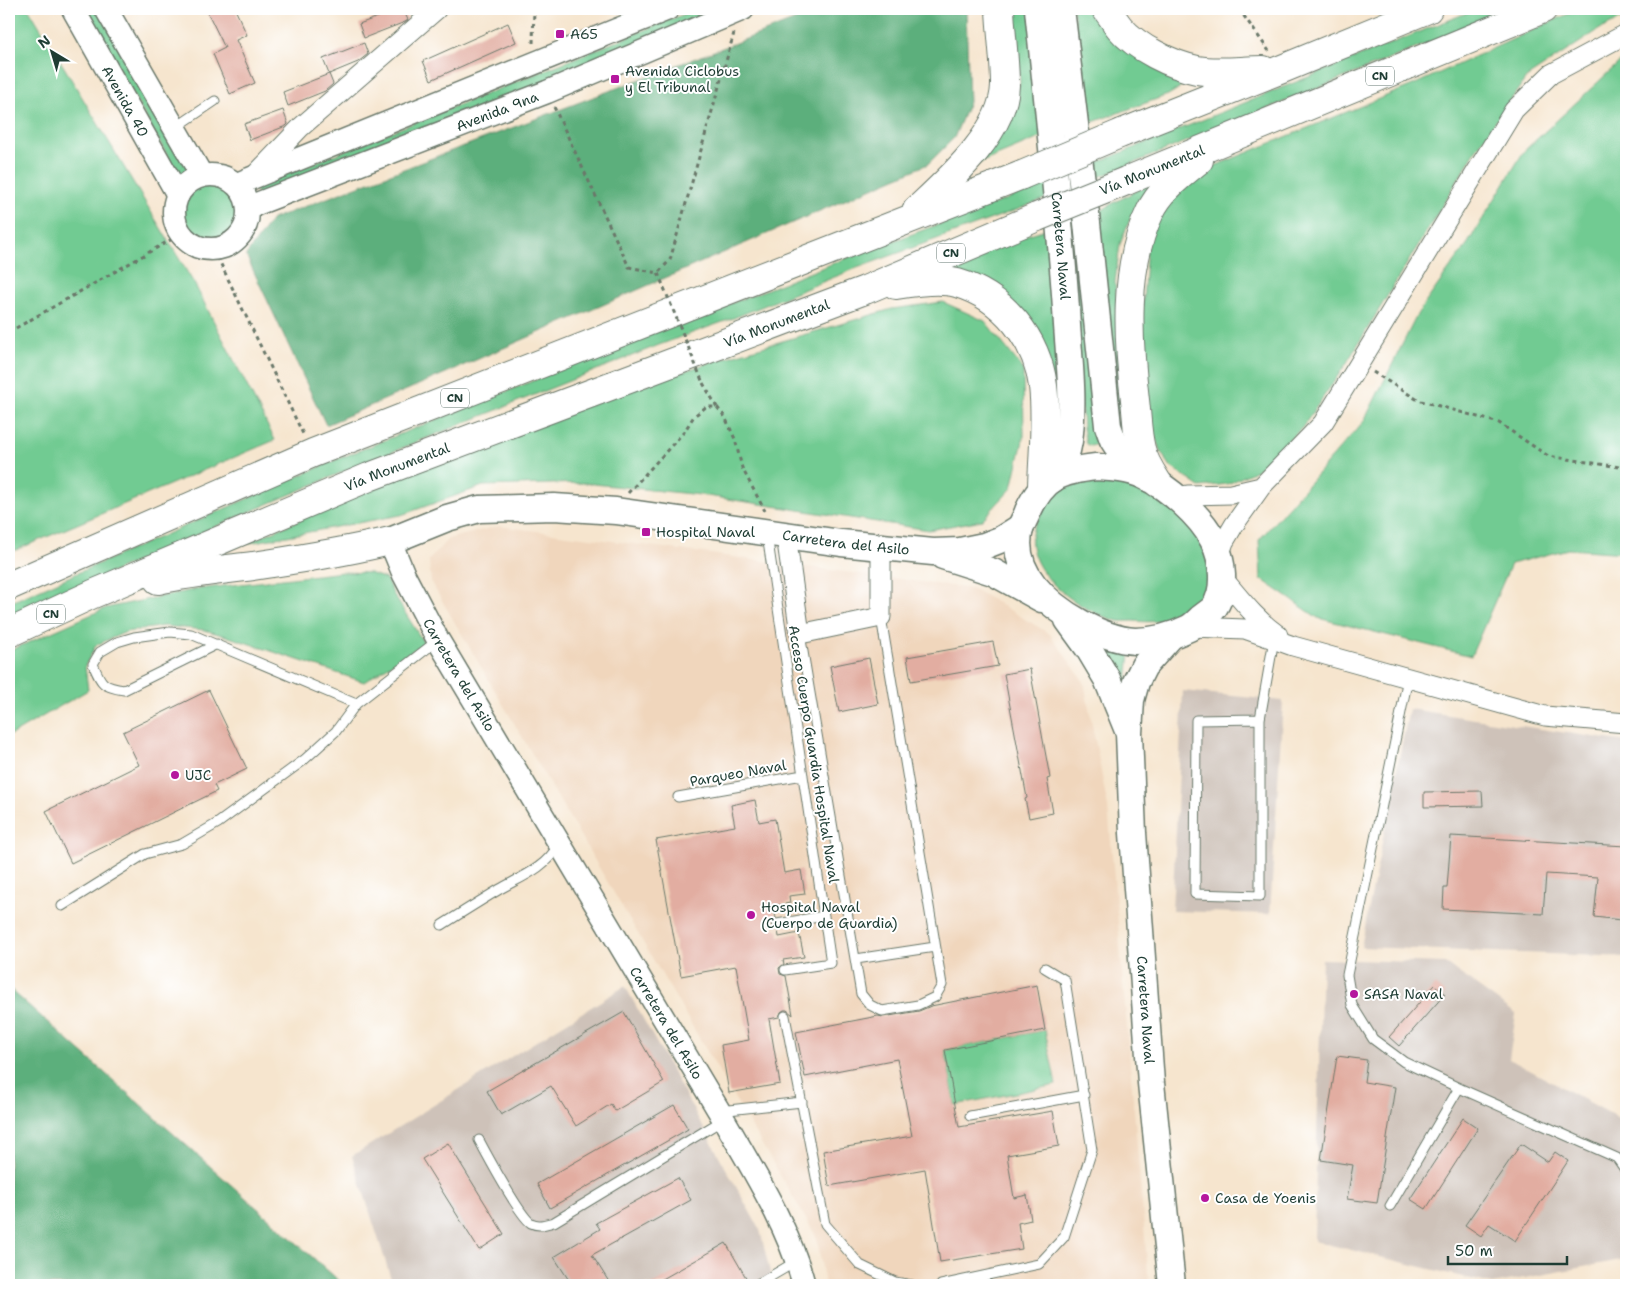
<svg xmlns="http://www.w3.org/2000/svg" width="1635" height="1294" viewBox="0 0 1635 1294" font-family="'Shantell Sans',sans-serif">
	<rect width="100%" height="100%" fill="#fff"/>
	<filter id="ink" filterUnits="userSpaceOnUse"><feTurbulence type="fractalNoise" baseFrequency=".02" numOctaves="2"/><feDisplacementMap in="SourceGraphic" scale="10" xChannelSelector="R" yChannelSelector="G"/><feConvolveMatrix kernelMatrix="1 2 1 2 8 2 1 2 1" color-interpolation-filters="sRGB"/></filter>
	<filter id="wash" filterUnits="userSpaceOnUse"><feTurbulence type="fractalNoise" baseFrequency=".0096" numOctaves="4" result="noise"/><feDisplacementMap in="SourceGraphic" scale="20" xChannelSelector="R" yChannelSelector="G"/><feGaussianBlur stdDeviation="1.12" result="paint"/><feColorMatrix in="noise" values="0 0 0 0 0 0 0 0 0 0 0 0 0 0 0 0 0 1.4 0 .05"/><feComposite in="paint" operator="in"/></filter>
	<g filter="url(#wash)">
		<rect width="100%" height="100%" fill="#f6e5ce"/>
		<!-- built -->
		<path fill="#f0d6bc" d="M499 526 974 589 1050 634 1084 682 1108 808 1149 1285H825L817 1238 431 582 429 560 448 539Z"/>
		<!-- industrial -->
		<path fill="#cec2b9" d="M1183 691 1283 701 1270 914 1172 911Z
			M1409 709 1626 742V957L1361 947Z
			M1322 959 1445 963 1516 1014 1509 1059 1626 1122V1259L1492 1284 1314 1241Z
			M625 986 760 1230 773 1285H393L352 1156Z"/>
		<!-- green -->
		<path fill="#71cb92" stroke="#488463" d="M9 9H29L195 285 275 440 9 553Z
			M84 9H97L189 169 179 176Z
			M697 9H728L258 196 254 187Z
			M1014 9H1030L1042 137 975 165 1007 124 1020 82Z
			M1073 9H1096L1189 78 1178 89 1168 95 1090 123Z
			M1476 9H1513L1109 173 1019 209 857 268 731 319 659 345 352 468 221 524 9 618V603L338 459 645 336 717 309 844 259 1005 200Z
			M1579 9H1626V17L1600 29 1526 78 1476 150 1346 364 1302 428 1257 470 1228 484 1200 487 1168 465 1154 436 1139 357 1148 232 1167 198 1207 169 1413 85Z
			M1626 56V553L1568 549 1511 564 1471 656 1318 618 1261 579 1259 540 1364 421 1418 313 1468 243 1524 151Z
			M1163 177 1153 185 1133 212 1120 244 1115 282 1130 436 1122 425 1116 407 1095 215 1113 203Z
			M182 213a29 29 0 1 1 58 0a29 29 0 1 1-58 0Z
			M1078 219 1097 436V444L1091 446 1086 444 1083 428 1068 223Z
			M1049 228 1062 406 1039 346 944 272 957 257Z
			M943 302 985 321 1023 369 1024 436 1012 488 982 520 929 530 701 495 584 483 483 486 401 515 244 544 498 435 714 361 892 309Z
			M1098 483C1114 483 1128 484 1142 490 1166 500 1215 542 1210 570 1208 582 1206 596 1197 605 1179 622 1156 623 1133 621 1127 621 1120 622 1114 620 1079 610 1022 572 1033 529 1034 525 1038 520 1040 516 1043 510 1045 504 1049 499 1059 485 1082 484 1098 483Z
			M343 572 370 573 386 579 394 595 424 643 364 682 226 636 204 630 164 626 126 632 96 645 85 666 88 690 9 736V651L106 608 198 589Z
			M1130 652 1126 694 1105 653Z
			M1045 1030 1056 1085 955 1105 945 1050Z"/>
		<!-- forest -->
		<path fill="#5caf7c" stroke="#3e7658" d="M825 9H966L969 102 954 138 928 164 326 425 246 255 272 219Z
			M9 988 344 1285H9Z"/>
		<g id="blocks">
			<!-- building -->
			<path fill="#e2ada1" d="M206 9H235L247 35 236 40 255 83 230 94 213 54 225 48Z
				M400 9H403L408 20 405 22 364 38 359 24Z
				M508 23 516 42 431 80 423 61Z
				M364 43 368 54 358 62 329 74 323 59Z
				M329 74 333 84 325 91 288 106 283 92Z
				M283 110 288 124 286 126 250 140 244 124Z
				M993 642 998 666 911 681 907 657Z
				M869 658 878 704 839 712 830 666Z
				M1030 669 1050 778 1047 779 1053 813 1029 818 1025 799 1027 798 1004 674Z
				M209 690 247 769 214 785 217 791 71 863 46 811 139 765 123 732Z
				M1482 791 1483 806 1424 807V792Z
				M755 800 759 822 775 819 784 873 801 870 805 894 789 896 790 903 773 906 776 918 773 920 771 925 773 928 778 930 779 937 799 933 804 957 783 960 784 964 779 968 780 974 786 976 793 1015 787 1010H784L781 1012 779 1017 769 1019 780 1084 729 1093 721 1045 749 1040 736 966 681 976 656 840 735 826 731 805Z
				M1451 836 1626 846V870L1621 920 1594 917 1598 877 1546 874 1543 914 1443 909 1444 888H1447Z
				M1037 985 1045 1030 945 1050 959 1127 1053 1111 1059 1146 1007 1155 1014 1198 1027 1195 1031 1220 1018 1223 1022 1249 940 1262 925 1169 829 1186 823 1151 912 1136 897 1059 805 1077 796 1032 878 1016 883 1017 919 1011 931 1006Z
				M1435 985 1445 994 1399 1046 1389 1037Z
				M624 1012 664 1082 615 1111 611 1104 576 1126 551 1086 501 1115 487 1091Z
				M1337 1056 1367 1060 1364 1082 1395 1087 1377 1203 1347 1199 1353 1165 1321 1160Z
				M674 1105 688 1129 550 1208 537 1184Z
				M1463 1118 1478 1128 1426 1209 1410 1199Z
				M448 1143 504 1234 479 1250 422 1159Z
				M1521 1144 1548 1162 1555 1152 1568 1161 1515 1241 1489 1224 1481 1236 1465 1225Z
				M678 1178 691 1200 592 1255 611 1285H572L554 1257 600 1229 596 1223Z
				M726 1243 748 1281 741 1285H652Z"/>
		</g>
	</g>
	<g filter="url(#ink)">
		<use href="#blocks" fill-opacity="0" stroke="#6a786a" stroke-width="1"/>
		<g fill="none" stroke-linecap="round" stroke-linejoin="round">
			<defs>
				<path id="service" d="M175 128 215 101
					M767 535 831 963 785 970
					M800 634 861 994 870 1005 882 1011 918 1005 935 997 942 985 881 617
					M217 644 124 690C102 687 101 683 93 664L100 652 117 642 134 637 170 632 191 634 356 704 438 640
					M1408 678 1347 975 1352 1005 1373 1039 1404 1062 1459 1088 1617 1158 1626 1171
					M1260 719 1196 720 1195 894 1260 896V719L1274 639
					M678 797 803 775
					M62 906 145 854 182 844 218 823 304 760 336 731 356 704
					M777 924 824 916
					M442 925C461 913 480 901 500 889 521 877 546 868 558 845
					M856 959 935 947
					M785 1016 825 1224 860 1265 895 1282 912 1285
					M719 1111 802 1102
					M970 1116 1084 1095
					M479 1140C487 1155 520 1216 531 1223 539 1227 546 1224 554 1222L723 1120
					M1390 1206 1459 1088
					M756 1285 797 1261
					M941 1285 1039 1264 1064 1237 1092 1150 1065 980 1045 968"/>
				<path id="minor" d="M255 175 301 127 437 9
					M1175 497 1189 495 1231 494 1261 487
					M786 535 800 634 881 617V548
					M1219 556 1224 542 1234 525 1261 487 1323 423 1514 110 1551 74 1626 34
					M1221 576C1240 598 1254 618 1278 635
					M1192 627 1245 629 1293 646 1545 716 1626 723"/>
				<g id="tertiary">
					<path id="s1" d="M73 9 178 195"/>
					<path d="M106 9 202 176"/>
					<circle cx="211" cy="212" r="37"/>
					<path d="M237 184 668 9"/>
					<path id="s2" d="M249 207 547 92 743 9"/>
					<path id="s3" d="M390 541 404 575 438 640 719 1111C750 1166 788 1224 804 1285"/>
				</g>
				<g id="secondary">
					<path id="s4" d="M1038 9C1048 108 1059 208 1066 308 1068 352 1075 397 1069 441 1067 456 1061 467 1053 479"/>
					<path d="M1061 9 1087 223 1108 426 1113 440 1133 471"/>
					<path d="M1096 467C1113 468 1129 469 1144 476 1168 487 1201 516 1213 540 1223 559 1227 591 1213 609 1209 612 1205 615 1201 618 1197 622 1194 625 1189 628 1171 637 1154 641 1135 641 1116 640 1097 632 1081 623 1048 605 1009 572 1020 529 1022 523 1026 517 1028 511 1044 477 1060 471 1096 467Z"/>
					<path id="s5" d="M390 541 447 518 479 509 554 507 616 511 841 543 933 552 960 551 984 546 1002 539 1021 527"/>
					<path d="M943 556 993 572 1042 599"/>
					<path d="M1068 620 1089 649 1107 679 1127 728"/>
					<path id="s6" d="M1170 637 1144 666 1136 682 1131 700 1129 733 1133 833 1151 1083 1172 1285"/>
				</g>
				<g id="motorway">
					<path d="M1106 9C1111 15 1115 22 1120 28 1137 48 1172 65 1197 70 1218 74 1242 70 1263 70"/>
					<path d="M1122 133 1282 69 1428 9"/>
					<path d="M1126 181 1543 9"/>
					<path d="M917 210C949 180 1004 132 1005 85 1005 60 1001 34 1000 9"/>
					<path d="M896 285C914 282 940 278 957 283 1004 297 1037 339 1043 386 1047 420 1043 453 1042 486"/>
					<path d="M1158 483C1151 472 1144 462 1141 449 1137 434 1137 416 1135 400 1128 341 1123 267 1150 212 1160 190 1181 175 1199 160"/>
					<path d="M158 580C189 573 221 570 253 566 299 559 345 552 390 541"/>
					<path d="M9 586 313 453 1022 175"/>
					<path id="s7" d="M9 633 93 594 369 477 865 290 1037 217"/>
				</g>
			</defs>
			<!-- service casing -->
			<use href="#service" stroke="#6a786a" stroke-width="11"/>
			<!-- minor casing -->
			<use href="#minor" stroke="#6a786a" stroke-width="21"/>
			<!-- tertiary casing -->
			<use href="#tertiary" stroke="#6a786a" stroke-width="25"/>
			<!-- secondary casing -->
			<use href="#secondary" stroke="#6a786a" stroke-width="29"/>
			<!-- motorway casing -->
			<use href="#motorway" stroke="#6a786a" stroke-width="30"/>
			<!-- path -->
			<path stroke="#6a786a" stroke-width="3" stroke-dasharray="4 4" stroke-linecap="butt" d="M1239 9 1269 51
				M533 43 534 9
				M554 107 629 267 658 273 670 260 734 33
				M214 250 304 436
				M9 332 181 234
				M1373 372 1418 400 1499 423 1548 456 1626 468
				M703 383 717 407
				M628 493 684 432 694 416 706 407H717L725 417 735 439 742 468 765 511"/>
			<!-- service -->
			<use href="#service" stroke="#fff" stroke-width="9"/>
			<!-- minor -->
			<use href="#minor" stroke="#fff" stroke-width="19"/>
			<!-- tertiary -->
			<use href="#tertiary" stroke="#fff" stroke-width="22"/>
			<!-- secondary -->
			<use href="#secondary" stroke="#fff" stroke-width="26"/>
			<!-- motorway -->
			<use href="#motorway" stroke="#fff" stroke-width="28"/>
			<defs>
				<path id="motorway-bridge" d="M1022 175 1122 133
					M1037 217 1126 181"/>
			</defs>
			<!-- motorway-bridge casing -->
			<use href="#motorway-bridge" stroke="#6a786a" stroke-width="30" stroke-linecap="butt"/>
			<!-- path-bridge -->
			<path stroke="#6a786a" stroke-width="3" stroke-dasharray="4 4" stroke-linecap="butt" d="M658 273 703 383"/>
			<!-- motorway-bridge -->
			<use href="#motorway-bridge" stroke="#fff" stroke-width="28"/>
		</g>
	</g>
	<!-- markers -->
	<g fill="#b5179e" stroke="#fff" stroke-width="2">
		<rect x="555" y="29" width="10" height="10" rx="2.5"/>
		<rect x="610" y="74" width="10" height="10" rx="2.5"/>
		<rect x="641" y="527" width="10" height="10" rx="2.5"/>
		<circle cx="175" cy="775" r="5"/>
		<circle cx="751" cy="915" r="5"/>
		<circle cx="1354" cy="994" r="5"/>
		<circle cx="1205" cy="1198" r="5"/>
	</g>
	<g text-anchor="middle" stroke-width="4" stroke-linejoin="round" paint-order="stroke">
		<!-- shield labels -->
		<g fill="#fff" stroke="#627771" stroke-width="1">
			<rect x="1366" y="66.5" width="28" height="19" rx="4"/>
			<rect x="937" y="243.5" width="28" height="19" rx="4"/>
			<rect x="441" y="388.5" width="28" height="19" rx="4"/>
			<rect x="37" y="604.5" width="28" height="19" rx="4"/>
		</g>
		<g font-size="12" font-weight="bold" fill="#1f3d34">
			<text x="1380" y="80">CN</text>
			<text x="951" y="257">CN</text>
			<text x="455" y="402">CN</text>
			<text x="51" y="618">CN</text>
		</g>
		<!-- poi labels -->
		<g font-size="14" fill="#1f3d34" stroke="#fff" text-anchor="start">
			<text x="570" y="39">A65</text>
			<text x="625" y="76">Avenida Ciclobus<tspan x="625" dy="16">y El Tribunal</tspan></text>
			<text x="656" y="537">Hospital Naval</text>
			<text x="185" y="780">UJC</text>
			<text x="761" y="912">Hospital Naval<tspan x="761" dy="16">(Cuerpo de Guardia)</tspan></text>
			<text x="1364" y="999">SASA Naval</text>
			<text x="1215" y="1203">Casa de Yoenis</text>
		</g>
		<!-- street labels -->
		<g font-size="14" fill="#1f3d34" stroke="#fff">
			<text dy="5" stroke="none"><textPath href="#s1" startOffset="106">Avenida 40</textPath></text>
			<text dy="5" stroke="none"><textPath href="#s2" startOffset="266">Avenida 9na</textPath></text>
			<text transform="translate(1152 170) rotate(-22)" y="5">Vía Monumental</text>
			<text dy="5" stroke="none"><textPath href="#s4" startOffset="238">Carretera Naval</textPath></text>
			<text dy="5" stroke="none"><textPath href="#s7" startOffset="828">Vía Monumental</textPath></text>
			<text dy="5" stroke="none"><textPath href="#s7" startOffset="422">Vía Monumental</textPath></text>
			<text dy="5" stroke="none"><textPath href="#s5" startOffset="464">Carretera del Asilo</textPath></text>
			<text dy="5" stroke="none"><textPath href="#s3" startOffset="151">Carretera del Asilo</textPath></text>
			<text transform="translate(814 754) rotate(81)" y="5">Acceso Cuerpo Guardia Hospital Naval</text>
			<text transform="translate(738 773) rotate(-10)" y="5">Parqueo Naval</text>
			<text dy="5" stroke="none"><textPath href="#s6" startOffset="386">Carretera Naval</textPath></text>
			<text dy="5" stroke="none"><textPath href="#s3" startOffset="556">Carretera del Asilo</textPath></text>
		</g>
	</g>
	<!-- margin -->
	<rect width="1635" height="1294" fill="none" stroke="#fff" stroke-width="30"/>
	<!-- north arrow -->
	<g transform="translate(52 52) rotate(322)" stroke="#ffffff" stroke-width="4" paint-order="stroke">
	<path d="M0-4L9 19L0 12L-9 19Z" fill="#1f3d34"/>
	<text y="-8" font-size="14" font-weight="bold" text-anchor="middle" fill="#1f3d34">N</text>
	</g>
	<!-- scale -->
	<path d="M1448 1256v8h119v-8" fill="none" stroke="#1f3d34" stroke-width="2.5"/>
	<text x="1455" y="1256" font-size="15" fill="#1f3d34" stroke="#ffffff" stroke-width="4" paint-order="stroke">50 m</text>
</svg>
